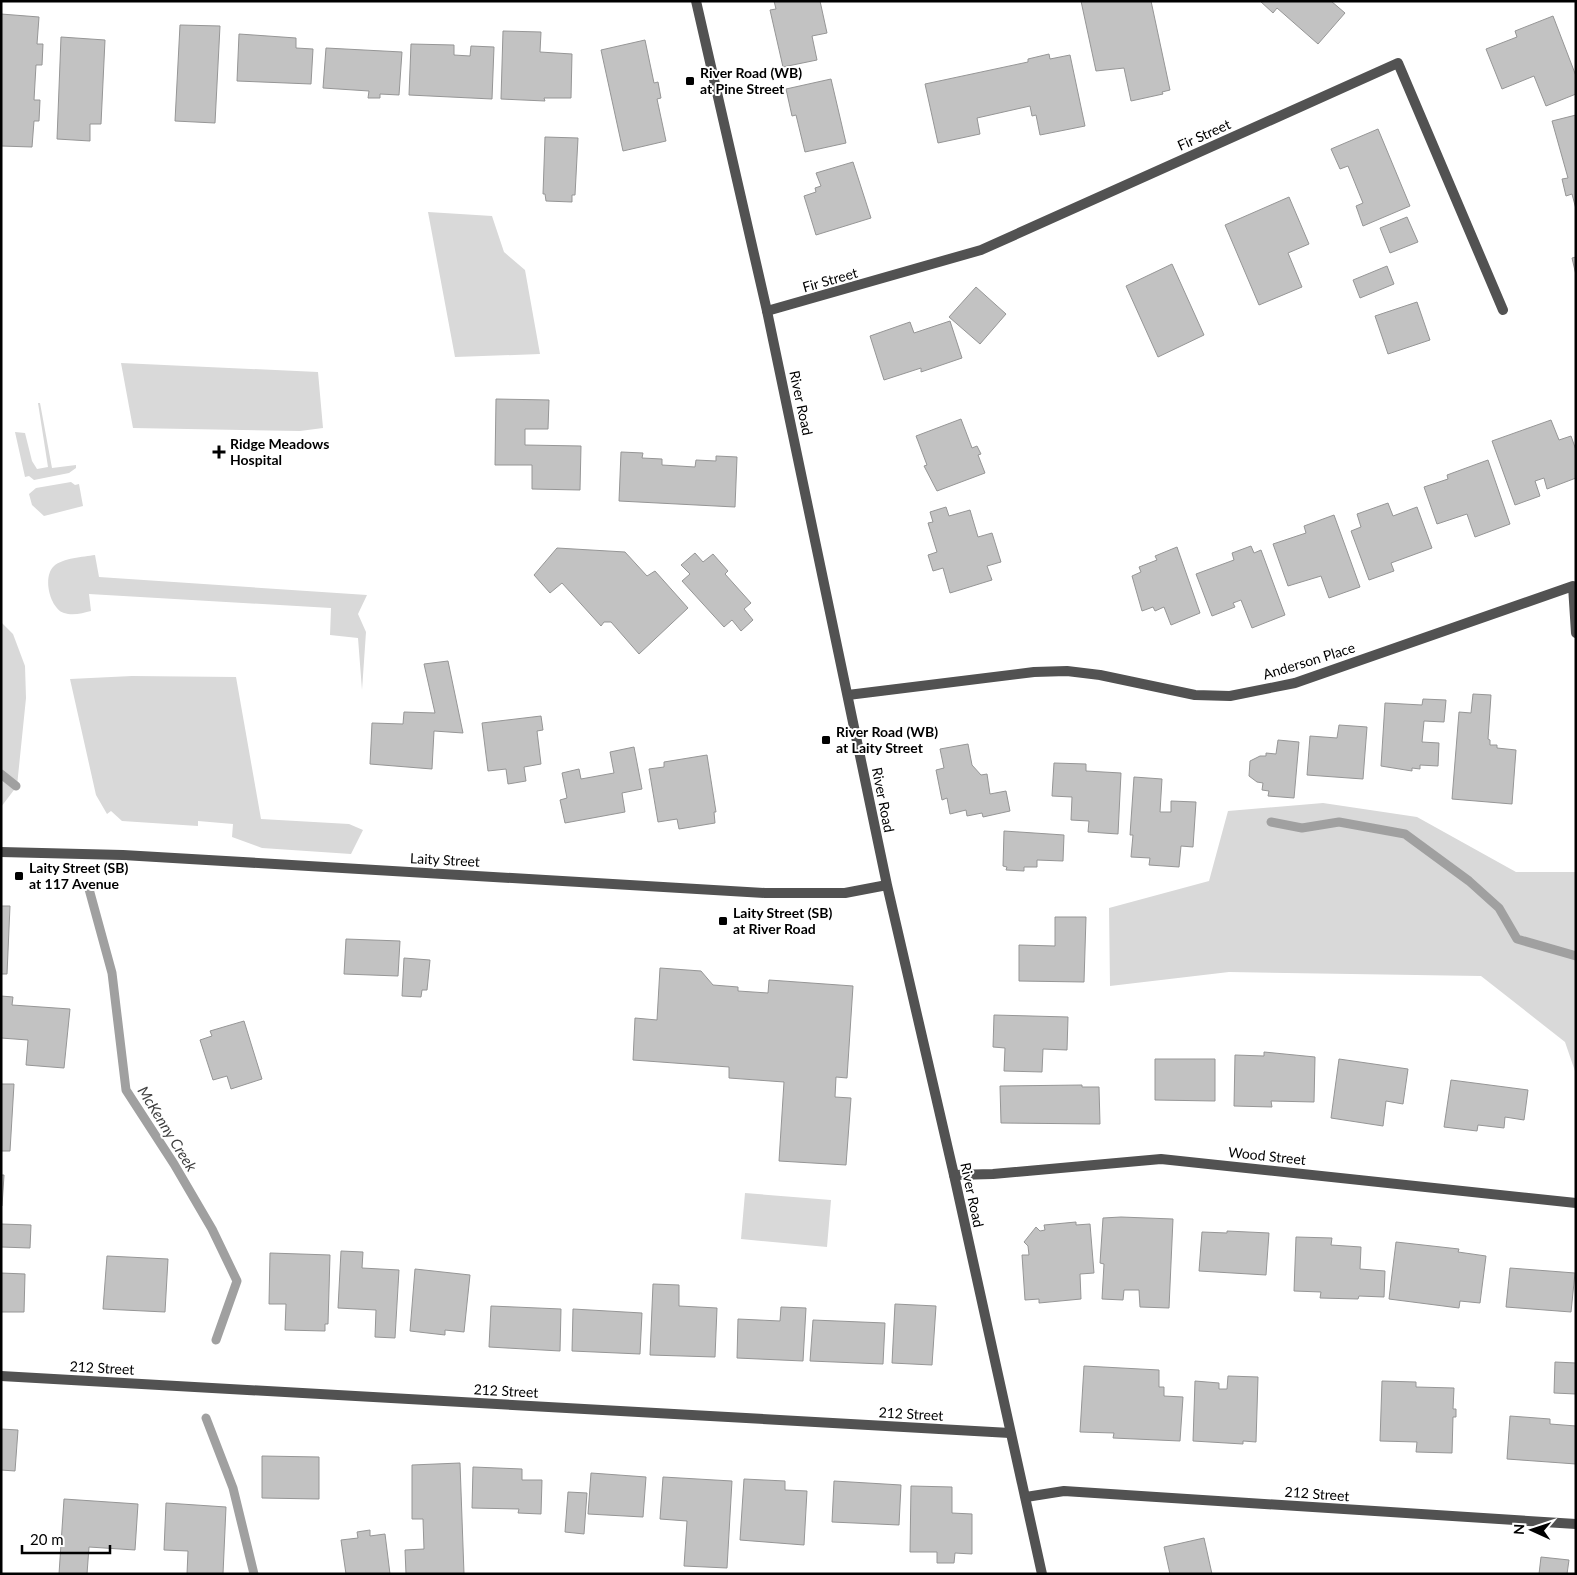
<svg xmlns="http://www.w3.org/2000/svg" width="1577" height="1575" viewBox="0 0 1577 1575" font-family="Lato,sans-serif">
	<rect width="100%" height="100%" fill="#fff"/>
	<!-- green -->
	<path fill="#d9d9d9" d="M428 212 492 216 504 252 525 270 540 354 455 357Z
		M121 363 318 372 323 428 300 431 133 428Z
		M38 403H40L52 468 76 465V468L69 473 34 480 29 476 25 477 15 432 25 433 32 461 37 469 48 467Z
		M71 482 75 485 79 484 83 506 44 516 32 505 29 494 36 488Z
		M95 555 99 577 367 595 358 614 366 632 362 690 358 638 330 635 331 608 89 594 91 611C83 613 73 616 64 613 50 608 42 577 54 566 63 558 83 557 95 555Z
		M1 622 13 634 25 666 26 698 17 786 1 807Z
		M132 676 236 677 261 819 349 824 363 830 351 854 262 848 232 837 233 824 198 821V826L122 821 111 811 107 814 96 795 70 679Z
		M1323 803 1417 817 1516 872H1576V1074L1565 1042 1481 976 1229 972 1110 986 1109 908 1209 881 1228 811Z
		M745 1193 831 1200 827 1247 741 1239Z"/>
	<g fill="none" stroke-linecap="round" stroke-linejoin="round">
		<!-- stream -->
		<path stroke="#a0a0a0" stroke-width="9" d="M1 774 16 786
			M1271 822 1302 828 1339 822 1405 834 1469 881 1499 908 1517 939 1576 956
			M89 889 112 973 126 1090 174 1164 212 1229 237 1281 216 1340
			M206 1418 233 1488 254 1574"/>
	</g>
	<!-- building -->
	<path fill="#c2c2c2" stroke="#969696" d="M774 1H820L827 33 812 36 817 60 783 67 770 10 776 9Z
		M1081 1H1151L1170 90 1162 92 1163 94 1131 101 1124 68 1096 71Z
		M1260 1H1331L1345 13 1318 44 1277 8 1273 13Z
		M1 14 39 17 37 44H43L42 65H36L34 100H40L39 121H34L32 147 1 146Z
		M1553 16 1576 76V94L1546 106 1534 76 1502 89 1486 49 1517 37 1515 31Z
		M180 25 220 26 215 123 175 121Z
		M503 31 541 32 540 52 572 54 571 98H544L545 101 501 99Z
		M239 34 296 38V48L313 49 311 84 237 81Z
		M61 37 105 40 101 124H90V141L57 139Z
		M645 40 654 83 658 82 661 98 657 99 666 141 623 151 601 50Z
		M411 44 454 45V55L470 56 471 46 494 47 492 99 409 95Z
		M326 48 402 52 399 95 380 94V98H368L369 91 323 88Z
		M1049 54 1050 59 1070 55 1085 126 1040 135 1036 115 1032 116 1030 106 977 118 980 134 938 143 925 84 1028 62V59Z
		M831 79 846 143 805 152 796 115 792 116 786 89Z
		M1576 115V209L1572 194 1566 196 1562 179 1568 178 1552 121Z
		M1378 129 1410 206 1363 226 1356 206 1363 203 1348 166 1340 169 1331 149Z
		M545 137 578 138 575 195H572V202L546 201 545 194H543Z
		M853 162 871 218 816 235 804 196 816 192 815 188 821 186 816 173Z
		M1289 197 1309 244 1288 253 1302 287 1259 305 1225 225Z
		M1407 217 1418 242 1390 253 1380 228Z
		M1576 257V275L1572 258Z
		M1172 264 1204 335 1158 357 1126 286Z
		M1387 266 1394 284 1360 298 1353 280Z
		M976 287 1006 314 980 344 949 317Z
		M1417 302 1430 340 1388 354 1375 316Z
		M950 321 962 358 921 372V368L884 380 870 336 910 322 914 333Z
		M496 399 549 400 548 429H525V445L581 446 580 490 532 489V465H495Z
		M961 419 972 448 977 446 981 454 978 455 985 473 937 491 924 466 927 465 916 436Z
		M1551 420 1559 440 1571 436 1576 450V478L1547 489 1544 478 1535 481 1540 496 1515 505 1492 441Z
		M621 452 643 453 642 458 662 459V465L695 467 696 460 716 461V456L737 457 735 507 619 501Z
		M1488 460 1510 524 1475 537 1467 514 1437 524 1424 487 1448 479 1447 475Z
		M1388 503 1393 516 1417 507 1432 548 1391 563 1394 571 1369 580 1351 531 1361 527 1357 514Z
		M946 507 949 516 970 510 978 537 992 533 1001 562 987 566 992 580 950 593 943 568 933 571 928 555 937 552 928 523 933 522 930 512Z
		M1334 515 1360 587 1329 598 1321 576 1288 586 1273 544 1306 533 1304 526Z
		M1251 546 1254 553 1261 550 1285 615 1252 628 1241 600 1233 603 1235 607 1212 616 1196 574 1234 560 1232 553Z
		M1177 547 1200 613 1171 625 1164 607 1155 611 1153 607 1142 611 1132 576 1141 572 1139 567 1157 560 1155 556Z
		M557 548 625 552 647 576 655 571 688 608 639 654 611 622H604L601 626 562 583 550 593 534 575Z
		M695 553 703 562 713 554 728 571 725 574 751 603 744 609 753 620 741 631 732 620 724 627 682 581 690 574 681 565Z
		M448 661 463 733 434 731 432 769 370 764 372 723 403 724 404 712 435 713 424 664Z
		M1473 694 1491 695 1488 739 1490 740V745H1497V748L1516 750 1512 804 1452 799 1459 712 1471 713Z
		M1423 699 1446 700 1444 722 1424 721 1422 742 1439 743 1438 766 1420 765V769L1412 768V771L1381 766 1385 703 1422 705Z
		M541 716 543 730 537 731 541 764 524 767 526 781 508 784 506 769 488 771 482 723Z
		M1339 725 1367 727 1363 779 1307 775 1310 736 1337 738Z
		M1278 740 1299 742 1294 798 1268 796 1269 791 1262 790 1263 783 1257 782 1249 776 1250 761 1260 756H1266V753L1276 754Z
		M968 744 972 765 981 775 987 774 990 794 1006 791 1010 811 983 817 982 813 967 816 966 810 950 814 947 798 942 800 936 770 944 768 940 749Z
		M634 747 642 789 622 793 625 812 565 823 560 800 567 798 562 773 579 769 581 779 614 773 610 752Z
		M707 755 716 812H714L715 823 679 829 677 819 658 822 649 769 664 767V762Z
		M1054 763 1086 764V771L1121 773 1118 834 1088 832 1089 821 1071 820 1072 797 1052 796Z
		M1134 777 1162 779 1160 812H1171V801L1196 802 1193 847 1181 846 1179 867 1149 865 1150 858 1131 857 1133 835H1130Z
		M1004 831 1064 835 1063 861 1037 860V867H1024V871L1006 870 1007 867 1003 866Z
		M1 906H10L7 974H1Z
		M1055 917H1086L1084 982 1019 981V945L1055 946Z
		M346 939 400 941 398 976 344 974Z
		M404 958 430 960 427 990H422L421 997 402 996Z
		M660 968 701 971 713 985 738 987V991L768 993 769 980 853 986 847 1078 836 1077 835 1097 851 1098 846 1165 779 1161 784 1082 729 1078V1067L633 1060 635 1018 657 1020Z
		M1 996 13 997 12 1005 70 1009 64 1068 26 1065 28 1040 1 1038Z
		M994 1015 1068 1017 1067 1050 1043 1049 1042 1072 1004 1071 1005 1048 993 1047Z
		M244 1021 262 1079 231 1089 227 1076 213 1080 200 1040 212 1036 210 1031Z
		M1264 1052 1315 1057 1314 1102 1271 1101 1272 1107 1234 1106 1235 1055 1264 1056Z
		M1155 1059H1215V1101L1155 1100Z
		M1339 1059 1408 1069 1403 1104 1386 1101 1383 1126 1331 1118Z
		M1451 1080 1528 1090 1524 1120 1505 1117 1504 1128 1478 1125 1477 1131 1444 1127Z
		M1 1084H14L10 1151H1Z
		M1082 1085V1087H1099L1100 1124 1001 1123 1000 1086Z
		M1 1175H4L2 1206H1Z
		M1121 1217 1173 1219 1169 1308 1140 1307 1139 1290H1124L1123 1300 1102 1299 1104 1264 1100 1263 1103 1218Z
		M1076 1222V1225L1090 1224 1094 1273 1080 1274 1081 1299 1039 1303V1299L1025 1300 1022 1255H1029L1028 1246 1024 1242 1036 1227 1040 1231 1045 1230 1044 1225Z
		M1 1224 31 1225 30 1248 1 1247Z
		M1227 1231 1269 1233 1266 1275 1199 1271 1202 1232 1227 1233Z
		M1296 1237 1332 1238 1331 1245 1361 1247 1360 1269 1385 1271 1384 1297 1359 1296 1358 1299 1320 1298 1321 1292 1294 1291Z
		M1396 1242 1459 1249 1458 1252 1486 1256 1480 1303 1460 1301 1459 1308 1389 1299Z
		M341 1251 363 1252 362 1268 399 1270 395 1338 375 1337 376 1310 338 1308Z
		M270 1253 330 1255 328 1324H325V1331L285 1330 286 1304H269Z
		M107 1256 168 1259 165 1312 103 1309Z
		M1510 1268 1575 1273 1571 1312 1506 1307Z
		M415 1269 470 1275 464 1332 445 1330V1335L410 1331Z
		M1 1273 25 1274 24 1312H1Z
		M653 1284 679 1285V1306L717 1308 715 1357 650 1355Z
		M895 1304 936 1306 932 1365 892 1363Z
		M491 1306 561 1309 560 1351 489 1347Z
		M781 1307 806 1308 803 1361 737 1358 738 1319 780 1321Z
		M573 1309 642 1313 640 1354 572 1351Z
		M813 1320 885 1323 883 1364 810 1361Z
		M1555 1362 1576 1363V1394L1554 1393Z
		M1084 1366 1159 1370V1387H1164V1396L1183 1397 1180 1441 1113 1438 1114 1433 1080 1432Z
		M1228 1376 1258 1377 1256 1442 1243 1441V1444L1193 1441 1195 1381 1219 1383V1389H1227Z
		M1382 1381 1416 1382V1387L1454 1388 1453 1409H1456V1417H1453L1452 1453 1416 1452 1417 1442 1380 1441Z
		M1510 1416 1550 1419V1424L1576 1426V1464L1507 1459Z
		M1 1429 18 1430 15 1471 1 1470Z
		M262 1456 319 1457V1499L262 1498Z
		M460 1463 464 1574H406L405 1550 424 1549 423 1519H412V1465Z
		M473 1467 522 1469V1480H542L541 1514 518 1513 519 1509 472 1508Z
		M591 1473 646 1477 643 1517 588 1514Z
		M663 1477 732 1481 727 1568 684 1566 687 1521 660 1519Z
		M744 1479 785 1481V1490L807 1491 804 1545 740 1540Z
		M834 1481 901 1485 899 1525 832 1522Z
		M911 1486 952 1487V1513L972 1514V1554L955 1553 954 1563H937V1552H910Z
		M568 1492 587 1493 584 1534 565 1532Z
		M64 1499 138 1504 135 1550 89 1547 87 1574H59Z
		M166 1503 226 1507 223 1574H187L188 1551 164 1550Z
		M370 1530V1536L385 1534 390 1574H346L341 1540 358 1538 357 1532Z
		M1204 1538 1212 1574H1170L1164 1547Z
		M1541 1557 1569 1560 1567 1574H1539Z"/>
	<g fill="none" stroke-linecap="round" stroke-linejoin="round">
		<!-- minor -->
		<path stroke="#525252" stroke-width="10" d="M767 311 981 250 1398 63 1503 310
			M848 695 1034 672 1067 671 1100 675 1195 695 1230 696 1295 683 1573 586 1576 633
			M954 1175 993 1174 1161 1159 1576 1203
			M1 1376 1010 1433
			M1026 1497 1064 1491 1576 1524"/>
		<!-- tertiary -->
		<path stroke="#525252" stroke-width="10" d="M696 1 767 311 887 885 954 1175 1042 1574
			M1 852 123 855 765 893H845L887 885"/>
	</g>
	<!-- markers -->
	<g fill="#000" stroke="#fff" stroke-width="2">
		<rect x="685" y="76" width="10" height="10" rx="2.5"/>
		<path d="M216.5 444.5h5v5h5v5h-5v5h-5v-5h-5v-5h5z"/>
		<rect x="821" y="735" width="10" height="10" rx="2.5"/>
		<rect x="14" y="871" width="10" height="10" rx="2.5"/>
		<rect x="718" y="916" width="10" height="10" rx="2.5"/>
	</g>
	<g text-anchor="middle" stroke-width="4" stroke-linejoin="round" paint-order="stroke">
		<!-- poi labels -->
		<g font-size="14" font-weight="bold" fill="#000" stroke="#fff" text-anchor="start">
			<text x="700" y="78">River Road (WB)<tspan x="700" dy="16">at Pine Street</tspan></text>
			<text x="230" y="449">Ridge Meadows<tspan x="230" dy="16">Hospital</tspan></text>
			<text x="836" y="737">River Road (WB)<tspan x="836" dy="16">at Laity Street</tspan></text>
			<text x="29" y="873">Laity Street (SB)<tspan x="29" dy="16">at 117 Avenue</tspan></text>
			<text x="733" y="918">Laity Street (SB)<tspan x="733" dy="16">at River Road</tspan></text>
		</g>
		<!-- street labels -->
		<g font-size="14" fill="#000" stroke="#fff">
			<text transform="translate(1204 135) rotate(-24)" y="5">Fir Street</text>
			<text transform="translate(830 280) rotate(-16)" y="5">Fir Street</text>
			<text transform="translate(801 403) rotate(78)" y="5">River Road</text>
			<text transform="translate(1309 661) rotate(-17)" y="5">Anderson Place</text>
			<text transform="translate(883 800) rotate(79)" y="5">River Road</text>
			<text transform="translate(445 860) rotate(3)" y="5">Laity Street</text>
			<text transform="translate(1267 1156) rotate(6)" y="5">Wood Street</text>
			<text transform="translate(972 1195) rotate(78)" y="5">River Road</text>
			<text transform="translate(102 1368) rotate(3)" y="5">212 Street</text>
			<text transform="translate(506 1391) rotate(3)" y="5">212 Street</text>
			<text transform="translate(911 1414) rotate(3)" y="5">212 Street</text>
			<text transform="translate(1317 1494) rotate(4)" y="5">212 Street</text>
		</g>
		<!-- water labels -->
		<g font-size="15" font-style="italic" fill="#414141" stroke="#fff">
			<text transform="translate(167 1129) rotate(58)" y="5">McKenny Creek</text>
		</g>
	</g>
	<!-- border -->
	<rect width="1577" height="1575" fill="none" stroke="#000000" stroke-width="5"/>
	<!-- north arrow -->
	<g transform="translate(1532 1530) rotate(273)" stroke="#ffffff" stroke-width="4" paint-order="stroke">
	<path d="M0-4L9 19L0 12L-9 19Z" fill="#000000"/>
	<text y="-8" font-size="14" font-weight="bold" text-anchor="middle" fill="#000000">N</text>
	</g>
	<!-- scale -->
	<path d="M22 1545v8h88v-8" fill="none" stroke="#000000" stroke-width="2.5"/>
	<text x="30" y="1545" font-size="15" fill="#000000" stroke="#ffffff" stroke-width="4" paint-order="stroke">20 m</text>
</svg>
